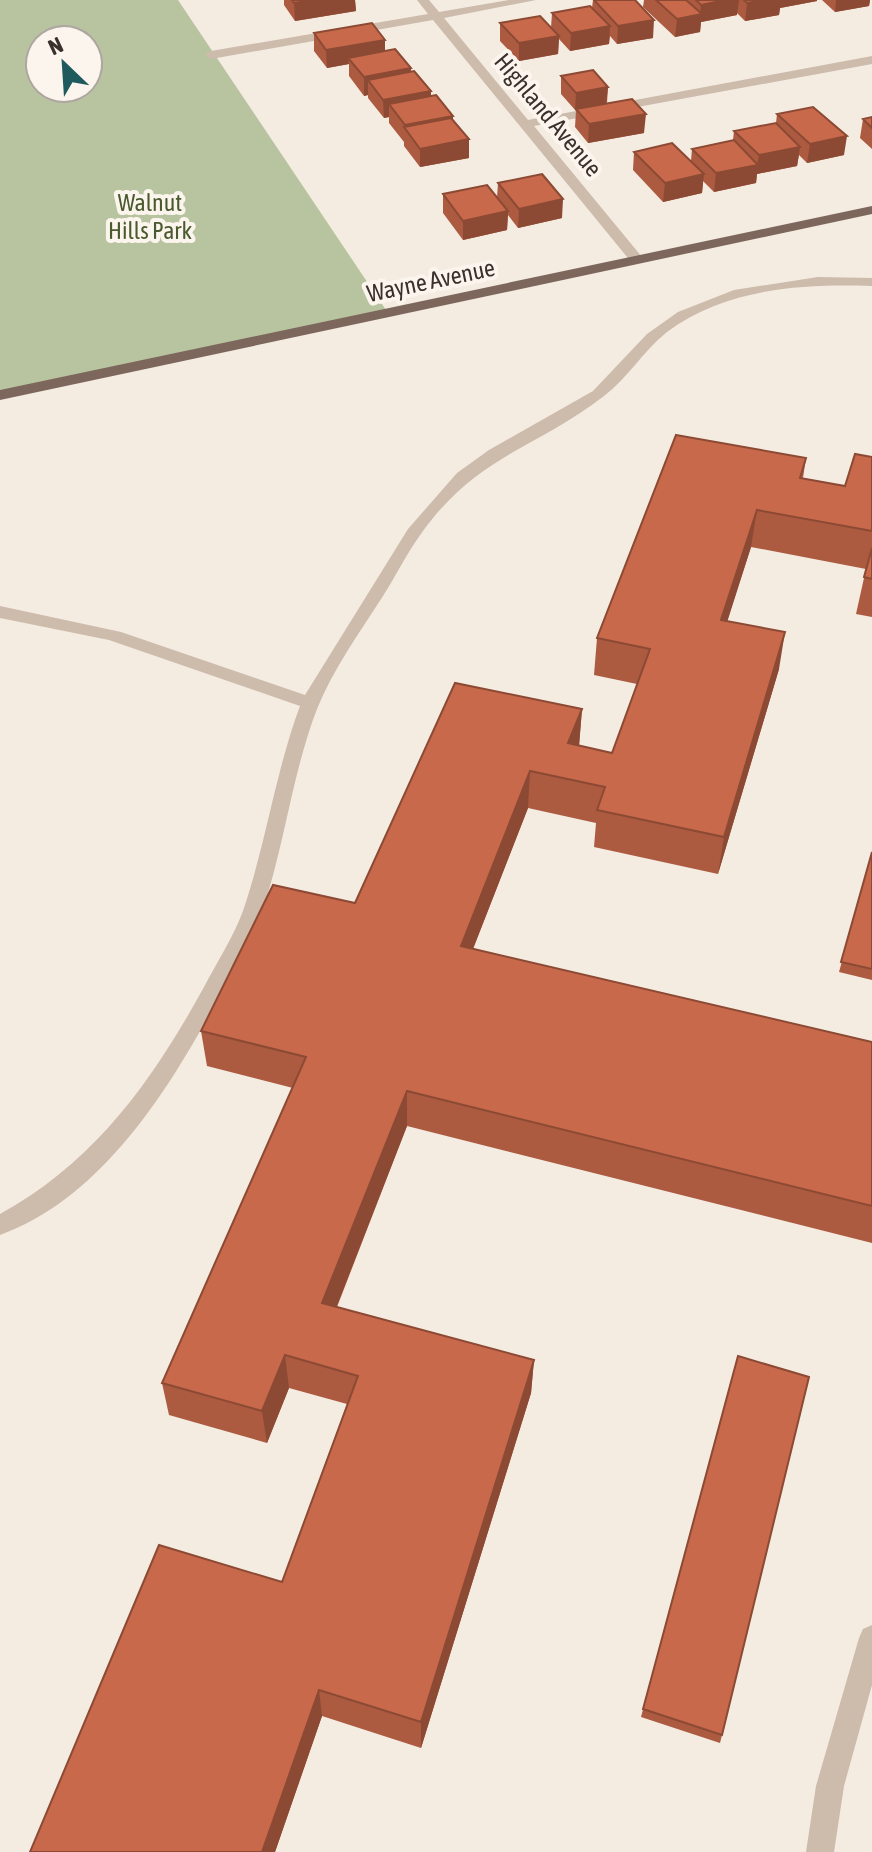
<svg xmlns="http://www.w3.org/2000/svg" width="872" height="1852" viewBox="0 0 872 1852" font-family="'Asap Condensed',sans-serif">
	<rect width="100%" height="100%" fill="#f4ebe1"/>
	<!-- green -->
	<path fill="#b8c4a0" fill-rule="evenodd" d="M0 0H178L388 313 0 395ZM40 40H88V88H40Z"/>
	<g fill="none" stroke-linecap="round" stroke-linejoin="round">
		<!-- minor -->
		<path fill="#cdbbac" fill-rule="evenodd" d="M417 0H429L439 12 509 0H536L444 18 528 120 872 56V64L534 126 642 257 644 260 637 264 632 263 433 20 211 59 205 55 211 51 428 14Z
			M818 277 872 278V286C801 284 726 288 667 332 643 351 628 378 604 396 537 448 478 455 423 531 408 551 397 574 383 596 360 632 333 669 317 709 292 774 285 843 263 909 254 937 237 963 223 989 174 1082 105 1197 0 1235V1214C95 1162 153 1080 204 987 217 962 233 938 243 911 266 844 275 773 300 706L109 640 0 618V606L121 632 305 695 408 529 457 473 489 450 593 391 647 334 678 312 734 290Z
			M872 1625V1685L844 1786 834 1852H806L816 1786 859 1638 863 1629Z"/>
		<!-- major -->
		<path fill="#7d675c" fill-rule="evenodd" d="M872 206V214L0 400V390Z"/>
	</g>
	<!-- wall -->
	<path fill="#ac5a40" d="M284 0H355L356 11 295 21 284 5Z
		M593 0H635L653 38 617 44 610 36 609 44 570 51 559 39 558 54 519 61 500 41V23L551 28 552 13 592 8Z
		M644 0H817V1L780 8 779 15 745 21 737 13V15L701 22 700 32 675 37 643 7Z
		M822 0H870L869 6 835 12Z
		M314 33 385 51 411 68V72L431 91V96L453 116V120L469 158 420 167 404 146V142L389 123V117L384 118 368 98V95L364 96 349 76V64L327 68 314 51Z
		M561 76 608 87 607 103 644 133 588 143 575 127 576 111 561 94Z
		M777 114 844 155 807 163 799 155 797 166 757 174 756 183 714 192 703 181 702 193 663 202 633 170 634 152 691 161 692 149 733 140 734 131 776 123Z
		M872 117V149L860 138 863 119Z
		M498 183 562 218 518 228 508 215 507 230 463 240 443 213V194L497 198Z
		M872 457V617L856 614 866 569 751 547 727 621 779 669 718 874 594 847 596 823 528 808 473 949 872 1042V1243L407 1126 337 1307 534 1360 531 1393 421 1748 322 1716 275 1852H30L282 1582 347 1404 289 1388 267 1443 169 1415 162 1383 293 1088 207 1066 201 1031 355 903 582 709 579 746 612 753 637 684 594 675 597 638 806 458 803 478 845 486Z
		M872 852V980L839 972Z
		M738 1356 722 1735 720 1743 641 1717Z"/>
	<!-- shaded-wall -->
	<path fill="#8c4a34" d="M313 0H355L356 11 295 21 294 3Z
		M726 0H739L737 15 701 22 700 32 675 37 677 19 700 15 701 5Z
		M764 0H817V1L780 8 779 15 745 21 747 3Z
		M836 0H870L869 6 835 12Z
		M654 20 653 38 617 44 618 26Z
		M610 26 609 44 570 51 571 33Z
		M559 36 558 54 519 61V43Z
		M385 40V58H348L349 64 327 68 326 50Z
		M411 68V87L368 80V95L364 96V77Z
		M608 87 606 105 576 109 575 111 576 93Z
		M431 91V109L389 104V117L384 118 383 100Z
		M646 114 644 133 588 143 589 124Z
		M453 116V134L405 129V125Z
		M847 136 844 155 807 163 810 144Z
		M469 139V158L420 167V149Z
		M800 147 797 166 757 174 756 183 714 192 716 173 757 165 759 155Z
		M704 174 702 193 663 202 665 183Z
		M563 199 562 218 518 228 519 209Z
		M508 211 507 230 463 240V221Z
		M757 510 751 547 716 657 721 620Z
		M785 632 779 669 718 874 724 837Z
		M582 709 579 746 566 780 568 743Z
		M530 771 528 808 460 982 461 946Z
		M407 1091V1126L325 1336 322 1303Z
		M285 1355 289 1388 267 1443 262 1411Z
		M534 1360 531 1393 421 1748V1722Z
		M319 1690 322 1716 275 1852H262Z"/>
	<!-- building -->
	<path fill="#c8694b" stroke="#8c4a34" stroke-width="2" d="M292 0H313L294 3Z
		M594 0H635L654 20 618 26Z
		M656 0H686L702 14 677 19Z
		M696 0H726L701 5Z
		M744 0H764L747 3Z
		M590 6 610 26 571 33 552 13Z
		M540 16 559 36 519 43 500 23Z
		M372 23 385 40 326 50 314 33Z
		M395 49 411 68 364 77 348 58Z
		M593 70 608 87 576 93 561 76Z
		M414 71 431 91 383 100 368 80Z
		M436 95 453 116 405 125 389 104Z
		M632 99 646 114 589 124 576 109Z
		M813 107 847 136 810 144 777 114Z
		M872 117V128L863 119Z
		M451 118 469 139 420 149 404 127Z
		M776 123 800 147 759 155 734 131Z
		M734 140 758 165 716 173 692 149Z
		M672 143 704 174 665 183 634 152Z
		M542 174 563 199 519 209 498 183Z
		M487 185 508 211 463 221 443 194Z
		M676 435 806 458 800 478 845 486 855 454 872 457V531L757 510 721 620 785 632 724 837 597 810 605 787 530 771 461 946 872 1042V1206L407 1091 322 1303 534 1360 421 1722 319 1690 262 1852H30L159 1545 282 1582 358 1376 285 1355 262 1411 162 1383 306 1057 201 1031 273 885 355 903 455 683 582 709 568 743 612 753 650 649 597 638Z
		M872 548V579L864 577Z
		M872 852V969L841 962Z
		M738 1356 809 1377 722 1735 643 1709Z"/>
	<g text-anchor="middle" stroke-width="8" stroke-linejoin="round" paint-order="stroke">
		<!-- far-street labels -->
		<g font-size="24" fill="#3b302b" stroke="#fbf5ee">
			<text transform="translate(548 115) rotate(50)" y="8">Highland Avenue</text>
			<text transform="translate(431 281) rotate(-12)" y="8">Wayne Avenue</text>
		</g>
		<!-- far-park labels -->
		<g font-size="24" fill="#4a5a2e" stroke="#fbf5ee">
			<text x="150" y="211">Walnut<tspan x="150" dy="28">Hills Park</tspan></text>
		</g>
	</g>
	<!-- north arrow -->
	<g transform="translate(64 64) rotate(335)"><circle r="38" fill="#fbf5ee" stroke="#aea6a0" stroke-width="2"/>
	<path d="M0-6L14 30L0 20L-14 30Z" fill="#1f5a5e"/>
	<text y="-12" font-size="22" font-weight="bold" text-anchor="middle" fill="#3b302b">N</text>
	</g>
</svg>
